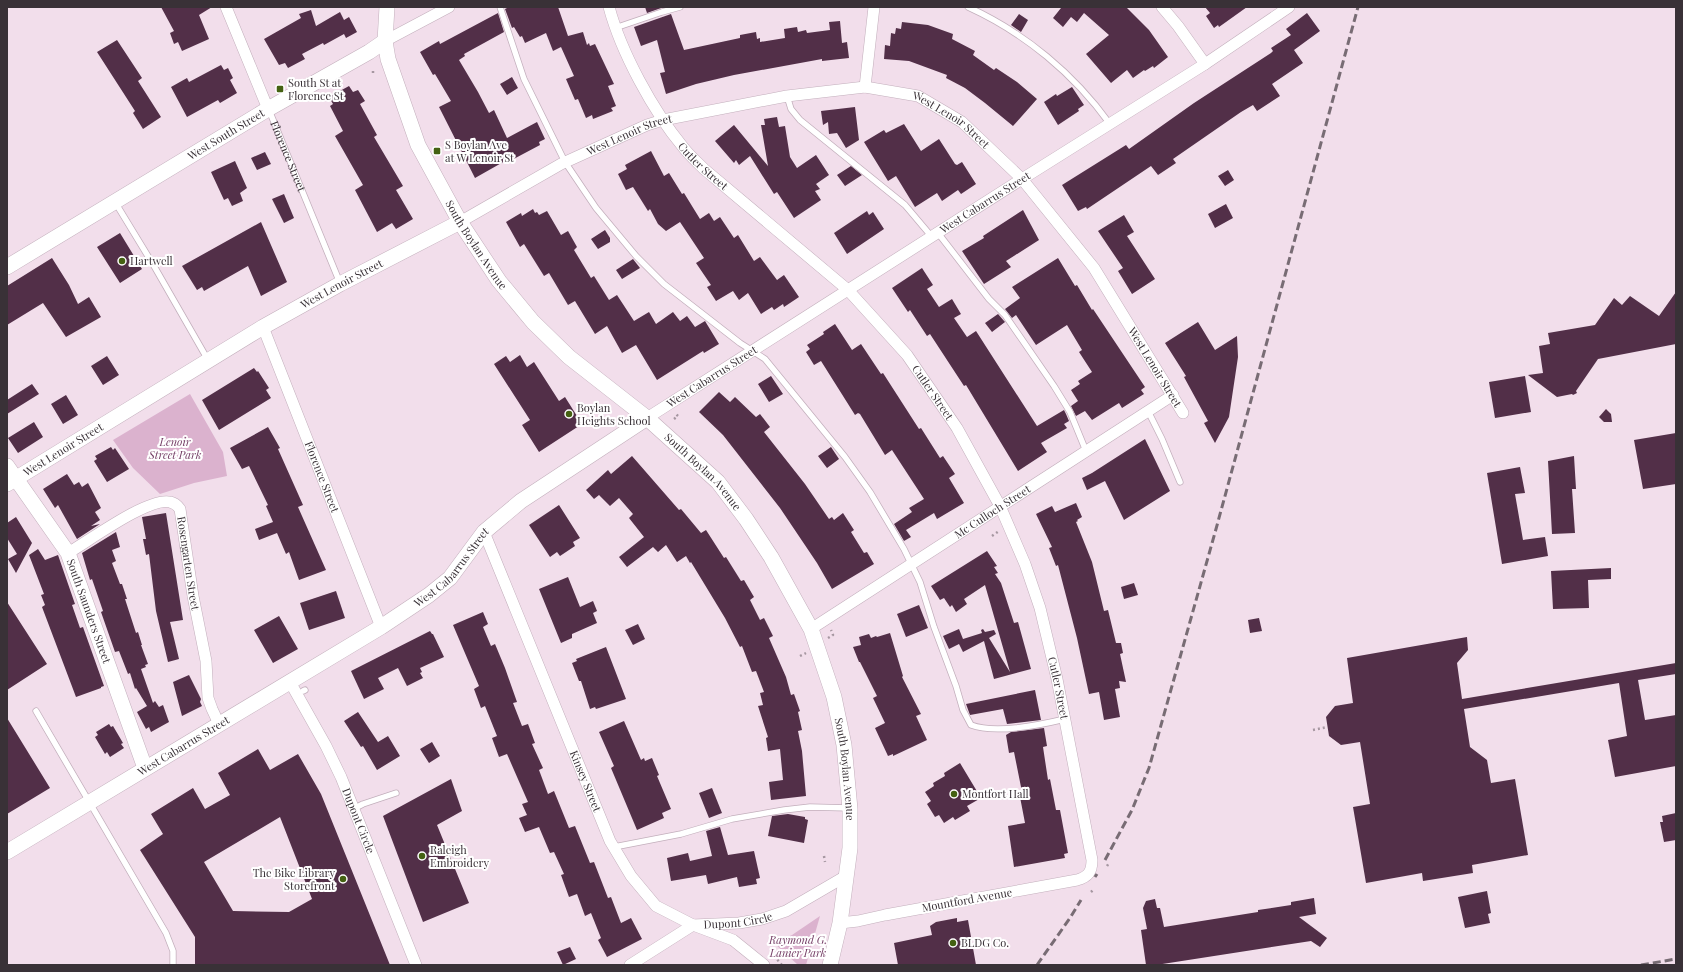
<svg xmlns="http://www.w3.org/2000/svg" width="1683" height="972" viewBox="0 0 1683 972" font-family="'Playfair Display',serif">
	<rect width="100%" height="100%" fill="#f2deeb"/>
	<!-- green -->
	<path fill="#dbb2ce" d="M190 394 223 452 227 476 194 483 160 494 133 468 113 440Z
		M820 916 806 965H798L774 943 792 935Z"/>
	<!-- building -->
	<path fill="#522f48" fill-rule="evenodd" d="M161 7H212L199 15 209 39 182 51 178 42 174 44 170 33 174 31Z
		M509 7H558L568 36 583 32 587 45 589 43 590 46 595 44 614 84 608 86 616 106 611 108 613 111 593 119 592 115 586 118 578 99 575 100 566 79 574 76 561 47 553 51 546 33 525 43 522 36 520 37 514 27 512 28 505 9Z
		M645 7H664L647 13Z
		M1059 7H1126L1149 30 1168 57 1154 68 1153 66 1145 71 1144 70 1133 78 1127 70 1111 83 1086 54 1109 35 1084 13 1077 22 1071 17 1063 27 1053 18 1061 8Z
		M1205 7H1247L1219 27 1218 25 1214 28 1206 16 1210 13Z
		M311 10 316 26 340 12 344 20 349 17 357 32 346 38 344 34 324 45 323 43 302 54 305 59 288 68 285 63 279 65 264 39 301 18 299 14Z
		M498 13 504 32 464 54 465 56 459 60 478 92 489 113 494 110 507 138 537 122 545 139 539 142 540 145 506 163 505 161 475 178 439 107 451 101 435 74 433 75 420 52 439 41 440 44Z
		M1307 13 1320 31 1294 50 1303 63 1272 84 1280 96 1257 111 1253 105 1241 112 1173 159 1176 163 1158 175 1151 166 1087 209 1086 207 1078 211 1062 185 1126 145 1129 149 1194 103 1271 53 1273 51 1271 48 1291 35 1286 29Z
		M671 14 684 50 740 38V35L756 32 757 39 760 38V42L785 38 784 29 797 27 798 32 806 30 807 33 830 30 829 22 840 21 842 43 847 42 849 58 822 61V59L734 75 696 84 666 94 660 73 665 72 657 40 641 46 634 27Z
		M1019 14 1028 20 1021 32 1011 25Z
		M902 22 928 25 953 34 952 39 975 51 973 55 994 70 996 68 1017 82 1037 99 1013 126 985 103 965 88 946 78 947 75 909 61 884 59 885 45 890 46 891 33 895 34 896 28 901 29Z
		M117 40 142 78 138 81 161 117 143 129 133 113 135 111 97 52Z
		M221 65 224 70 228 68 233 78 230 80 237 93 220 103 218 100 187 117 171 87 187 78 189 82Z
		M512 77 518 88 507 95 500 84Z
		M349 86 353 92 358 90 365 101 360 104 377 135 374 137 403 186 396 190 413 219 396 229 392 223 377 232 355 190 363 185 335 136 343 131 330 106 333 104 329 97Z
		M1072 87 1084 105 1078 109 1079 111 1058 125 1044 102 1056 94 1057 96Z
		M855 107 859 140 846 148 837 133 829 134 828 122 823 125 821 111Z
		M777 117 779 127 785 126 790 157 797 168 816 155 829 175 816 184 820 189 815 191 821 200 794 218 777 192 774 194 750 156 739 165 736 160 734 163 715 141 734 125 768 166 761 125H765L764 119Z
		M904 124 921 151 939 139 955 164 957 165 962 162 976 184 961 194 958 190 942 201 937 193 915 207 896 176 888 181 864 142 884 130 886 133Z
		M651 151 664 176 669 173 682 194 684 193 700 219 709 213 714 221 720 217 734 238 738 235 754 261 760 257 777 280 784 275 799 297 784 307 783 304 774 310 772 307 761 314 748 293 739 300 733 291 716 301 707 287 711 285 696 263 704 258 680 222 666 231 658 224 650 209 648 211 633 187 626 190 618 174 627 169 625 165Z
		M265 152 271 164 257 170 251 158Z
		M235 161 247 188 240 193 243 201 232 206 228 198 224 200 211 172Z
		M851 166 862 175 845 186 837 175Z
		M1228 170 1234 180 1225 186 1218 176Z
		M284 194 294 218 284 223 272 199Z
		M1226 204 1233 218 1215 228 1208 214Z
		M533 209 535 213 537 212 539 215 547 211 561 235 568 231 577 247 574 250 591 278 594 276 609 300 617 295 634 321 649 312 656 324 673 312 680 321 687 316 695 327 705 321 719 344 704 353 703 351 657 380 636 345 622 353 607 326 595 334 575 301 568 305 549 273 544 276 524 244 520 247 506 222 521 213 522 216Z
		M1023 210 1039 240 1006 261 1011 267 984 284 962 251 984 238 983 236Z
		M867 211 869 215 873 212 884 229 847 254 834 233Z
		M1124 215 1134 232 1127 236 1155 279 1132 294 1118 271 1123 268 1098 231Z
		M261 222 287 282 261 296 248 266 204 291 202 287 197 290 182 266Z
		M605 230 610 238V242L598 249 591 239Z
		M120 233 142 269 120 283 97 247Z
		M52 258 69 285 78 304 89 297 101 317 66 337 43 303 7 325V286Z
		M1058 258 1075 286 1077 285 1092 310 1093 309 1145 387 1141 390 1144 394 1122 408 1119 403 1092 420 1085 411 1076 416 1071 406 1078 401 1071 390 1080 384 1078 381 1092 372 1079 352 1082 350 1067 325 1036 345 1016 315 1012 318 1005 309 1020 298 1012 287Z
		M633 259 640 268 622 279 616 270Z
		M922 268 933 285 927 289 939 307 952 299 961 314 954 318 967 337 976 331 1037 426 1064 410 1066 414 1069 421 1064 424 1067 428 1041 443 1047 452 1018 471 966 385 964 386 930 334 927 336 910 310 908 312 892 288Z
		M1676 292V344L1598 359 1576 391 1577 393 1573 395 1572 394 1557 397 1528 375 1543 373 1539 346 1550 344 1548 333 1595 325 1614 298 1622 305 1630 296 1659 316Z
		M998 314 1005 322 992 332 985 323Z
		M1198 322 1215 350 1237 336 1238 357 1229 417 1215 443 1204 423 1208 421 1184 377 1186 376 1165 343Z
		M835 324 852 350 861 344 881 374 883 373 919 429 921 428 940 458 943 456 955 474 949 478 964 503 937 519 934 513 906 530 911 537 904 541 894 524 912 512 909 508 924 499 892 450 885 455 860 414 858 413 855 415 821 361 814 365 806 352 810 349 807 345 824 334 823 332Z
		M520 355 527 367 534 362 559 401 565 397 582 424 539 452 522 425 530 420 494 364 506 356 510 362Z
		M107 356 119 375 103 385 91 366Z
		M254 368 257 372 258 371 269 388 266 390 271 398 219 430 202 400Z
		M771 376 783 394 769 402 758 384Z
		M1525 376 1531 412 1495 418 1489 382Z
		M32 384 39 394 7 414V400Z
		M719 392 730 402 735 397 756 417 760 414 770 427 764 432 805 484 829 519 832 517 834 520 843 513 854 530 851 532 864 553 867 552 874 564 832 589 817 563 780 508 723 435 699 412Z
		M66 395 78 415 63 424 51 404Z
		M1606 409 1611 414 1612 422H1604L1599 417Z
		M34 422 43 437 18 453 8 438Z
		M268 427 280 448 278 449 303 505 298 507 326 570 299 580 289 552 286 554 277 533 259 540 255 529 273 522 266 506 268 505 249 466 242 469 230 448Z
		M1676 433V484L1643 489 1634 440Z
		M1145 439 1170 491 1124 520 1105 481 1087 490 1082 478 1092 473Z
		M111 447 113 450 115 448 129 469 107 482 94 461 97 459 95 456Z
		M831 447 839 459 827 468 818 456Z
		M632 456 679 510 681 509 701 533 706 530 724 558 726 557 741 581 744 580 754 597 750 600 760 620 764 618 773 636 769 638 786 677 791 695 794 694 800 711 798 712 802 730 798 731 802 751 806 796 771 800 769 782 783 780 780 749 768 751 766 738 768 737 758 706 763 705 760 693 764 692 756 671 752 672 742 646 740 647 725 618 691 562 690 563 686 556 677 562 666 545 658 552 653 547 627 567 619 557 644 537 629 518 633 514 619 498 610 506 599 495 594 499 586 490 608 470 611 474Z
		M1574 456 1576 489H1572L1575 533 1552 534 1548 461Z
		M1520 467 1525 493 1515 494 1523 540 1545 537 1548 556 1502 564 1487 473Z
		M67 474 74 485 79 482 82 487 88 483 101 508 95 512 100 520 91 526 100 524 77 539 58 505 55 508 43 489Z
		M1076 503 1082 517 1077 520 1078 521 1076 522 1092 562 1104 611 1108 610 1116 643H1121L1123 653 1120 654 1126 682 1119 681 1120 688 1115 689 1120 717 1104 720 1099 692 1089 694 1077 638 1058 565 1056 566 1049 548 1052 547 1036 514 1052 506 1055 512Z
		M559 505 580 538 573 542 575 546 560 556 557 552 550 557 529 525Z
		M166 513 183 620 170 622 179 659 168 662 156 611 149 554 146 555 143 539H146L142 517Z
		M16 517 32 543 16 573 8 559 17 554 7 538V523Z
		M116 532 120 547 112 550 116 561 112 563 120 584H122L127 599H125L136 633 138 632 142 645H141L148 664 145 665 146 667 141 669 153 703 155 701 159 707 163 705 169 722 151 732 149 727 146 729 137 712 147 706 136 688 135 689 130 673 128 674 119 651 115 652 101 612 103 611 92 579 90 580 82 553Z
		M38 549 45 560 58 555 75 604 72 605 80 628 83 627 104 686 101 687V688L76 697 42 607 45 605 41 595 44 594 29 555Z
		M987 551 997 566 994 567 998 573 995 574 1001 583 1014 623 1018 622 1031 669 994 679 984 641 963 652 959 644 949 649 943 636 959 629 963 639 982 633 981 630 983 629 985 632 994 630 996 634 989 638 1010 672 985 585 964 599 967 604 956 612 952 605 950 607 944 598 940 600 931 586Z
		M1611 568V579L1588 580 1589 608 1553 609 1551 571Z
		M568 577 580 607 593 601 597 611 593 613 597 623 572 634V638L561 643 539 589Z
		M1134 583 1138 595 1124 599 1121 587Z
		M336 591 345 618 309 630 300 603Z
		M7 602 47 664 7 690Z
		M919 605 928 628 906 637 897 614Z
		M483 612 488 624 483 627 491 646 495 644 505 668 517 702 513 703 522 726 528 724 535 743 532 744 543 768 539 770 548 794 554 791 569 828 575 826 590 863 594 862 608 898 611 897 621 923 631 918 642 939 607 957 598 940 601 938 591 913 585 916 577 894 569 897 561 875 564 874 554 852 550 853 539 827 525 832 519 818 527 815 522 804 528 802 507 754 499 757 492 738 497 736 485 706 481 708 474 689 479 686 453 625Z
		M279 616 298 649 273 663 254 630Z
		M1259 618 1262 631 1250 633 1248 620Z
		M638 624 645 639 633 645 625 630Z
		M430 631 432 634H433L444 657 420 668 422 672 420 673 423 678 407 686 398 668 378 678 384 689 364 699 351 671Z
		M890 633 903 676 902 677 921 714 916 716 927 740 893 756V754L888 756 875 728 885 723 873 698 877 696 860 662H859L853 647 861 645 859 637 869 634 871 638 876 636 877 637Z
		M1467 637 1468 650 1457 663 1462 699 1676 663V674L1638 680 1645 720 1676 715V766L1615 777 1608 740 1627 736 1619 683 1464 709 1470 747 1487 760 1491 783 1515 779 1528 855 1472 865 1473 873 1423 881 1422 873 1366 883 1353 807 1370 804 1360 742 1341 745 1329 736 1326 717 1335 706 1353 703 1347 658Z
		M606 647 626 699 596 709 595 707 590 709 581 681H579L572 663 577 661 576 659Z
		M189 675 201 699 200 702 202 706 182 716 173 682Z
		M1035 690 1041 720 1007 724 1003 709 970 715 966 704Z
		M358 712 378 742 388 736 400 756 377 770 363 746 361 747 344 721Z
		M7 718 50 788 7 814Z
		M624 721 641 760 644 758 645 761 652 758 659 775 657 776 671 809 662 813 664 818 637 830 611 768 614 766 599 732Z
		M109 724 111 727 113 726 123 743 121 744 124 748 110 757 107 752 105 754 95 737 98 735 96 732Z
		M1044 728 1047 746 1043 747 1048 780 1050 779 1056 810H1060L1068 853 1064 854 1065 858 1014 867 1008 826 1025 823 1020 797H1023L1014 752 1009 753 1006 735 1011 732Z
		M432 742 440 756 429 763 420 749Z
		M258 749 270 770 298 754 321 794 390 965H195V937L140 850 163 834 151 814 193 788 205 809 230 795 218 773ZM280 817 312 899 289 912 233 911 204 862Z
		M960 763 981 798 967 806 970 811 955 820 953 817 944 823 939 815 935 817 927 804 931 801 925 792 934 786 933 783 945 776 944 773Z
		M451 779 462 811 437 825 469 903 423 922 383 816Z
		M712 788 722 813 709 818 699 793Z
		M1676 813V840L1664 842 1660 822H1663L1662 816Z
		M788 814 805 817V819L808 820 804 843 768 836 772 816Z
		M720 827 728 855 754 851 760 878 756 879 757 884 739 887 737 877 708 884 706 875 671 881 667 858 688 853 690 861 712 856 706 831Z
		M1487 891 1491 913 1488 914 1490 923 1465 928 1458 897Z
		M1314 898 1316 914 1299 917 1327 938 1320 947 1311 941 1156 965H1146L1141 930 1147 929 1143 908 1146 901 1155 899 1157 908H1160L1164 927 1258 912V910L1291 905V902Z
		M957 918V922L968 920 976 965H898L894 943 932 935 930 926 936 922Z
		M570 947 576 959 563 965 557 952Z"/>
	<g fill="none" stroke-linecap="round" stroke-linejoin="round">
		<defs>
			<g id="lane">
				<path d="M500 7 524 79 565 162 596 208 636 256 664 284 740 343 765 359 845 457 870 492 904 549 920 582 934 627 956 686 963 710 971 725C995 734 1040 725 1065 719"/>
				<path d="M968 7C1025 33 1074 74 1110 124"/>
				<path d="M615 28 662 12 680 7"/>
				<path d="M787 96 791 109 800 120 905 205 932 237"/>
				<path id="s1" d="M269 110 340 283"/>
				<path d="M115 202 154 266 208 360"/>
				<path d="M938 233 989 299 1005 315 1054 386 1070 412 1086 451"/>
				<path d="M1148 411 1162 439 1180 482"/>
				<path d="M303 691 305 690"/>
				<path d="M36 711 166 933 173 951V965"/>
				<path d="M353 809 363 804 396 793"/>
				<path d="M614 847 681 834 732 819 784 810 810 807 849 808"/>
			</g>
			<g id="street">
				<path d="M226 7 268 109"/>
				<path id="s2" d="M609 7C621 52 653 111 683 147 689 155 697 162 704 169L848 290 907 355 957 428 1000 506 1025 564 1040 608 1057 679 1092 860C1092 872 1088 877 1077 880L885 915 858 921 840 923"/>
				<path d="M1162 7 1178 26 1205 64"/>
				<path d="M385 41 449 7"/>
				<path d="M865 87 874 7"/>
				<path id="s3" d="M460 222 561 164 647 125 663 120 787 96 865 87 918 96 962 122 1022 179 1094 268 1183 413"/>
				<path id="s4" d="M263 327 381 627"/>
				<path id="s5" d="M647 418 1022 179 1205 64 1289 7"/>
				<path id="s6" d="M484 532 610 841 631 876 656 906 693 925 733 940 764 965"/>
				<path id="s7" d="M68 553C89 541 148 497 170 502 175 503 177 505 180 509L193 596 206 661 208 698 212 709 219 724"/>
				<path id="s8" d="M811 629 1173 395"/>
				<path id="s9" d="M290 682 326 746 341 777 416 965"/>
				<path id="s10" d="M630 965 693 925 739 923 762 919 786 911 846 876"/>
			</g>
			<g id="secondary">
				<path id="s11" d="M387 7 385 41 388 59 418 145 460 222 499 281 533 322 569 357 647 418 718 482 746 519 771 557 811 629 834 697 844 745 850 809V848L840 923 830 965"/>
				<path id="s12" d="M7 267 268 109 369 52 385 41"/>
				<path id="s13" d="M7 466 68 553 145 768"/>
				<path id="s14" d="M7 484 263 327 340 284 460 222"/>
				<path id="s15" d="M7 852 381 627 429 595 450 578 484 532 521 501 647 418"/>
			</g>
		</defs>
		<!-- lane casing -->
		<use href="#lane" stroke="#c3afbc" stroke-width="7"/>
		<!-- street casing -->
		<use href="#street" stroke="#c3afbc" stroke-width="12"/>
		<!-- secondary casing -->
		<use href="#secondary" stroke="#c3afbc" stroke-width="16"/>
		<!-- path -->
		<path stroke="#a697a1" stroke-width="2.5" stroke-dasharray="2 3" stroke-linecap="butt" d="M373 73V69
			M674 419 678 416 676 414
			M992 536 999 531
			M828 638 833 635 831 630
			M800 656 806 653
			M1313 730 1327 727
			M824 856 825 862
			M1107 866 1109 863
			M1091 892 1094 889
			M774 956 782 965"/>
		<!-- lane -->
		<use href="#lane" stroke="#fff" stroke-width="5.5"/>
		<!-- street -->
		<use href="#street" stroke="#fff" stroke-width="11"/>
		<!-- secondary -->
		<use href="#secondary" stroke="#fff" stroke-width="15"/>
		<!-- rail -->
		<path stroke="#786c74" stroke-width="3" stroke-dasharray="8 4" stroke-linecap="butt" d="M1105 860 1132 810 1149 768 1216 529 1358 7
			M1095 877 1097 874
			M1037 965 1070 918 1081 900
			M1641 965 1676 959"/>
	</g>
	<!-- markers -->
	<g fill="#446112" stroke="#fff" stroke-width="1.5">
		<rect x="276" y="85" width="8" height="8" rx="2"/>
		<rect x="433" y="147" width="8" height="8" rx="2"/>
		<circle cx="122" cy="261" r="4"/>
		<circle cx="569" cy="414" r="4"/>
		<circle cx="954" cy="794" r="4"/>
		<circle cx="422" cy="856" r="4"/>
		<circle cx="343" cy="879" r="4"/>
		<circle cx="953" cy="943" r="4"/>
	</g>
	<g text-anchor="middle" stroke-width="4" stroke-linejoin="round" paint-order="stroke">
		<!-- poi labels -->
		<g font-size="11" fill="#393137" stroke="#fff" text-anchor="start">
			<text x="288" y="87">South St at<tspan x="288" dy="13">Florence St</tspan></text>
			<text x="445" y="149">S Boylan Ave<tspan x="445" dy="13">at W Lenoir St</tspan></text>
			<text x="130" y="265">Hartwell</text>
			<text x="577" y="412">Boylan<tspan x="577" dy="13">Heights School</tspan></text>
			<text x="962" y="798">Montfort Hall</text>
			<text x="430" y="854">Raleigh<tspan x="430" dy="13">Embroidery</tspan></text>
			<text x="335" y="877" text-anchor="end">The Bike Library<tspan x="335" dy="13">Storefront</tspan></text>
			<text x="961" y="947">BLDG Co.</text>
		</g>
		<!-- street labels -->
		<g font-size="11" fill="#393137" stroke="#fff">
			<text dy="4" stroke="none"><textPath href="#s3" startOffset="527">West Lenoir Street</textPath></text>
			<text dy="4" stroke="none"><textPath href="#s12" startOffset="256">West South Street</textPath></text>
			<text dy="4" stroke="none"><textPath href="#s3" startOffset="191">West Lenoir Street</textPath></text>
			<text dy="4" stroke="none"><textPath href="#s1" startOffset="50">Florence Street</textPath></text>
			<text dy="4" stroke="none"><textPath href="#s2" startOffset="187">Cutler Street</textPath></text>
			<text dy="4" stroke="none"><textPath href="#s5" startOffset="401">West Cabarrus Street</textPath></text>
			<text dy="4" stroke="none"><textPath href="#s11" startOffset="259">South Boylan Avenue</textPath></text>
			<text dy="4" stroke="none"><textPath href="#s14" startOffset="390">West Lenoir Street</textPath></text>
			<text dy="4" stroke="none"><textPath href="#s3" startOffset="851">West Lenoir Street</textPath></text>
			<text dy="4" stroke="none"><textPath href="#s5" startOffset="77">West Cabarrus Street</textPath></text>
			<text dy="4" stroke="none"><textPath href="#s2" startOffset="511">Cutler Street</textPath></text>
			<text dy="4" stroke="none"><textPath href="#s14" startOffset="66">West Lenoir Street</textPath></text>
			<text dy="4" stroke="none"><textPath href="#s11" startOffset="582">South Boylan Avenue</textPath></text>
			<text dy="4" stroke="none"><textPath href="#s4" startOffset="161">Florence Street</textPath></text>
			<text dy="4" stroke="none"><textPath href="#s8" startOffset="216">Mc Culloch Street</textPath></text>
			<text dy="4" stroke="none"><textPath href="#s7" startOffset="183">Rosengarten Street</textPath></text>
			<text dy="4" stroke="none"><textPath href="#s15" startOffset="530">West Cabarrus Street</textPath></text>
			<text dy="4" stroke="none"><textPath href="#s13" startOffset="168">South Saunders Street</textPath></text>
			<text dy="4" stroke="none"><textPath href="#s2" startOffset="835">Cutler Street</textPath></text>
			<text dy="4" stroke="none"><textPath href="#s15" startOffset="206">West Cabarrus Street</textPath></text>
			<text dy="4" stroke="none"><textPath href="#s11" startOffset="919">South Boylan Avenue</textPath></text>
			<text dy="4" stroke="none"><textPath href="#s6" startOffset="269">Kinsey Street</textPath></text>
			<text dy="4" stroke="none"><textPath href="#s9" startOffset="155">Dupont Circle</textPath></text>
			<text transform="translate(967 900) rotate(-10)" y="4">Mountford Avenue</text>
			<text dy="4" stroke="none"><textPath href="#s10" startOffset="120">Dupont Circle</textPath></text>
		</g>
		<!-- park labels -->
		<g font-size="11" font-style="italic" fill="#743d65" stroke="#fff">
			<text x="175" y="446">Lenoir<tspan x="175" dy="13">Street Park</tspan></text>
			<text x="798" y="944">Raymond G.<tspan x="798" dy="13">Lanier Park</tspan></text>
		</g>
	</g>
	<!-- border -->
	<rect width="1683" height="972" fill="none" stroke="#393137" stroke-width="16"/>
</svg>
